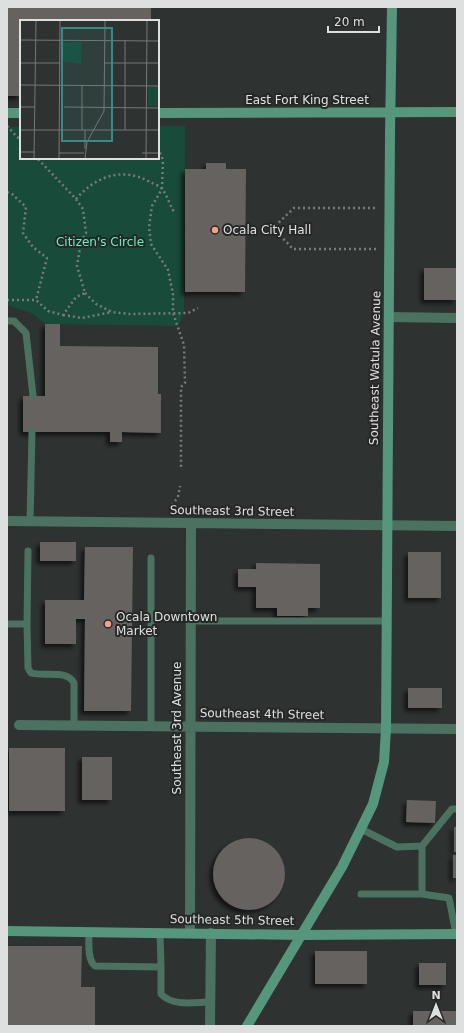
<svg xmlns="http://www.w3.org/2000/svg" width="464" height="1033" viewBox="0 0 464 1033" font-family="'DejaVu Sans',sans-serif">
	<defs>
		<filter id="shadow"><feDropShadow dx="-3.5" dy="3.5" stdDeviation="2" flood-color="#0009"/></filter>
	</defs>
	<rect width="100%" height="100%" fill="#2e3230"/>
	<!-- green -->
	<path fill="#184b39" d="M158 126H185L184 310 179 326 46 324 31 313 7 305V127H21V158H158Z"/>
	<!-- building -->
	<path fill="#666261" filter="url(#shadow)" d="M8 7H151V21H21V96H7Z
		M206 163H226V169H246L245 292H185V169H206Z
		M424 268H457V300H424Z
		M45 324H60V346L158 347V394H161V433L122 432V442H110V432H23V396H45Z
		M40 542H76V561H40Z
		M85 547H133L131 711H84L85 619H76V644H45V600H84Z
		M408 552H441V598H408Z
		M256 563 320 564V608H308V616H277V608H256V587H238V569H256Z
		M408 688H442V708H408Z
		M9 748H65V811H9Z
		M82 757H112V800H82Z
		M407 800 436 801 435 823 406 822Z
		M454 827H457V852H454Z
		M213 874a36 36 0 1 1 72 0a36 36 0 1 1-72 0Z
		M453 855H457V878H453Z
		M7 946H82L81 987H95V1026H7Z
		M315 951H367V984H315Z
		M419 963H446V985H419Z
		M413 1011H457V1026H413Z"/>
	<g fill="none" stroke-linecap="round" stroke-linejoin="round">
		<!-- path -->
		<path stroke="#797c7a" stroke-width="2.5" stroke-dasharray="2 3" stroke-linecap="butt" d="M7 126 21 141
			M158 148 163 160 162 189 152 206 149 227 151 244 168 270 173 294V313L184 345 185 383 181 387V468
			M7 192 12 194 26 207 23 233 33 247 47 258 36 300
			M76 199C95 177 122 166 150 182 154 184 160 186 163 190 167 196 170 205 174 212
			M376 249H293L273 228 294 208H377
			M85 293 96 304 112 312 129 314 188 313 198 308
			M7 300H36L48 311 63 315 76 297 85 293 77 266 81 242 86 233 83 209 76 199 37 158
			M63 315 82 318 112 312
			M172 505 178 497 180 486"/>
		<!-- lane -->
		<path stroke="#4b7261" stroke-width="7" d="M7 321H14L26 333 33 396
			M30 522 32 432
			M190 621H387
			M7 624H27L28 551
			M27 624 28 668 31 673C44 677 67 669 74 683V725
			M151 726V558
			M361 829 397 847 422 846 452 809H457
			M361 894H422V846
			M422 894 449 898 456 934
			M89 932C89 942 87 960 95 966L161 967V994C173 1007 195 1002 211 1002
			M160 932 161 967"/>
		<!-- street -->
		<path stroke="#4b7261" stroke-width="10" d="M389 317 457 318
			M7 521 457 526
			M19 725 457 729
			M190 932 191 523
			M210 1026 211 933"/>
		<!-- secondary -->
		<path stroke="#55967c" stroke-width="10" d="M7 113H21
			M158 113 457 112
			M7 931 302 935 457 934
			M247 1026 342 867 373 804 384 762 386 729 390 134 392 7"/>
	</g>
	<!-- markers -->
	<g fill="#f2a07f" stroke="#252826" stroke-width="1.5">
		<circle cx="215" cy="230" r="4"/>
		<circle cx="108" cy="624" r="4"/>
	</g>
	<g text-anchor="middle" stroke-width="4" stroke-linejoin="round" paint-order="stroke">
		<!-- street labels -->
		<g font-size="12" fill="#dee0df" stroke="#252826">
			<text x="307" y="104">East Fort King Street</text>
			<text transform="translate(375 368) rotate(-89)" y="4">Southeast Watula Avenue</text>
			<text transform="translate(232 511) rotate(1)" y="4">Southeast 3rd Street</text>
			<text transform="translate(262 714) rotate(1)" y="4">Southeast 4th Street</text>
			<text transform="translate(177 728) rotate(-90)" y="4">Southeast 3rd Avenue</text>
			<text transform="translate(232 920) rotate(1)" y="4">Southeast 5th Street</text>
		</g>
		<!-- poi labels -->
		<g font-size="12" fill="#dee0df" stroke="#252826" text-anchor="start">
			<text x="223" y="234">Ocala City Hall</text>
			<text x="116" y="621">Ocala Downtown<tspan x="116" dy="14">Market</tspan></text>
		</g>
		<!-- park labels -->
		<g font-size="12" fill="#65f3c0" stroke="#252826">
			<text x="100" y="246">Citizen's Circle</text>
		</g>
	</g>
	<!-- overview -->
	<g transform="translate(20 20)">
		<rect width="139" height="139" fill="#2e3230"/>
		<path d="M42 22H62L61 44 42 41ZM128 67H139V86H128Z" fill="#184b39"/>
		<path fill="none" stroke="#747876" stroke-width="1" d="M0 20 139 21M0 43H40M84 43H139M0 65 139 66M0 87H15M44 87 139 88M0 110H139M62 110V65M105 110V20M65 129V110M0 132H15M39 133H64M122 133H139M14 139 16 0M39 139 40 0M65 139 67 122 84 91 85 0M126 139 127 0"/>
		<path fill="#388b85" fill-opacity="0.15" stroke="#388b85" stroke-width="2" d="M42 8H92V121H42Z"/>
		<rect width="139" height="139" fill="none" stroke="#dee0df" stroke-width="2"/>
	</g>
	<!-- border -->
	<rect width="464" height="1033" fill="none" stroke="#dee0df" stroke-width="16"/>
	<!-- north arrow -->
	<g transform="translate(436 1005)" stroke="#252826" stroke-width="3" paint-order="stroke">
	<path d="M0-3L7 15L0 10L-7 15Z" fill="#dee0df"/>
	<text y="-6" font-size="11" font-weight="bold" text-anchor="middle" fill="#dee0df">N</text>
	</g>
	<!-- scale -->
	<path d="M328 26v6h51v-6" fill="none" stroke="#dee0df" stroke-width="2"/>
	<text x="334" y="26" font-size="12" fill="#dee0df" stroke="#252826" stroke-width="3" paint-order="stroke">20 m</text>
</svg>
